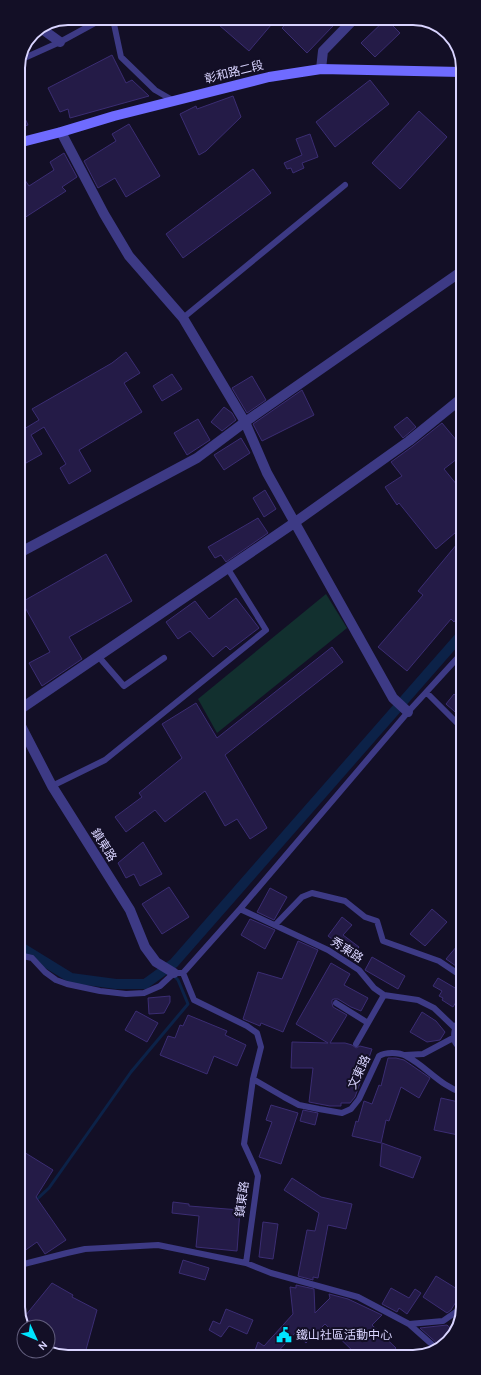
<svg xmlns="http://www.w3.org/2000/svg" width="481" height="1375" viewBox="0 0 481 1375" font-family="Karla,'Noto Sans TC',sans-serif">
	<rect width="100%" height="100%" fill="#130f26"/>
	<!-- green -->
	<path fill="#12302f" d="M326 594 347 628 217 733 198 699Z"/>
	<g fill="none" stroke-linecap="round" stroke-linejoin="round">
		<!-- stream -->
		<path stroke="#0c2248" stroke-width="3" d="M35 1201 49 1188 131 1072 188 1004 178 980 174 976"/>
		<!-- canal -->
		<path stroke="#0c2248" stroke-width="10" d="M19 946 71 978 116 984H145L174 963 462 634"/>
	</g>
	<!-- building -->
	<path fill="#241b47" stroke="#3b2d73" d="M226 18H277L249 51 219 25Z
		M291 18H324L333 26 307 53 282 28Z
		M386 19 400 33 375 57 361 43Z
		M112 55 126 83 132 80 149 96 70 118 68 109 60 112 48 88Z
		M370 80 389 104 335 147 316 122Z
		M233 96 241 117 206 151 199 155 180 114 196 106 197 109Z
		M18 103 28 125 18 128Z
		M419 111 447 137 400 189 372 163Z
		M129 124 160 176 126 197 115 178 98 188 84 161 116 141 112 134Z
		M310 134 318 157 302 163 304 168 293 173 291 168 287 169 284 163 302 155 296 139Z
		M64 153 77 177 62 187 66 191 18 222V170L29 186 54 170 50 162Z
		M253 169 271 193 183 258 166 234Z
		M126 352 140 373 124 383 142 412 79 450 91 471 69 484 60 468 66 464 44 427 31 435 42 454 19 467V432L39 420 32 409 112 363Z
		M172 374 182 389 162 401 153 386Z
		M252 376 266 400 247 413 232 388Z
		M302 390 314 415 262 441 253 424Z
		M224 407 232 413 236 420 222 431 211 422Z
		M407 417 416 427 403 438 394 427Z
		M198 419 210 440 187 455 174 433Z
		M442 423 462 447V455L444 469 462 491V527L436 549 399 503 397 505 385 487 402 476 391 462 413 446Z
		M241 438 250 453 224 470 214 455Z
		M265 490 276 509 264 517 253 498Z
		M258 518 268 533 226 562 221 555 215 558 208 547Z
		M462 538V612L454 622 451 619 407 671 378 647 423 595 418 591Z
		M106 554 132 601 69 637 82 659 42 686 29 663 50 652 22 602Z
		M236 598 259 628 230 650 226 646 213 657 190 631 178 639 166 622 195 601 209 619Z
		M332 647 343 662 225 755 267 828 250 839 237 819 225 826 205 791 165 822 155 810 126 832 115 817 142 797 139 793 182 758 162 724 196 703 217 738Z
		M454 694 462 701V718L446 704Z
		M143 842 162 874 140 886 134 874 126 878 118 863Z
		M169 887 189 917 162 934 142 904Z
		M270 888 287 897 274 920 257 912Z
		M432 909 447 922 425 946 410 934Z
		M342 917 352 925 343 935 359 947 353 955 328 936Z
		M250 919 275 930 265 949 241 935Z
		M463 939V971L446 959Z
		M298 941 318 950 283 1032 261 1023 260 1026 243 1019 258 972 282 979Z
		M372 957 405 976 398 989 365 970Z
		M331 963 350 974 344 985 368 998 361 1011 351 1007 338 999H334L332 1000V1003L333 1007 347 1015 330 1043H345L352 1045 356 1048 360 1046 372 1049 355 1097 350 1103H341V1106H330L309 1102 313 1068H291L292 1042 328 1043 296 1024Z
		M438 978 462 992 453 1007 442 1000 443 998 439 996 442 991 433 986Z
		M170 996V1002L164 1013 149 1014 148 998Z
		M136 1011 158 1023 147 1042 125 1030Z
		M422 1012 436 1021 445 1032 440 1040 427 1042 410 1032Z
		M188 1015 227 1031 225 1035 246 1045 237 1066 214 1056 207 1074 160 1055 168 1036 175 1038 180 1025 183 1026Z
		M388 1058H396L404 1060 430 1078 419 1098 401 1087 389 1121 386 1120 381 1143 352 1136 356 1121 358 1122 364 1101 372 1104 379 1085 381 1086Z
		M441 1098 463 1103V1136L434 1130Z
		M271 1105 298 1113 281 1164 259 1157 272 1122 266 1120Z
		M303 1110 318 1113 315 1125 300 1121Z
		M382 1143 421 1157 413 1178 380 1166Z
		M19 1149 53 1170 36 1197 66 1240 45 1254 37 1242 20 1254Z
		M292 1178 321 1197 352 1204 346 1229 328 1225 318 1278 313 1277V1280L298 1276 307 1230 315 1231 319 1213 284 1190Z
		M173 1202 189 1204V1206L240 1210 237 1251 196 1247 199 1216 172 1213Z
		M263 1222 278 1224 273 1259 259 1257Z
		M183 1260 209 1268 205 1280 179 1273Z
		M436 1276 462 1292 451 1310 447 1313 423 1297Z
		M52 1283 73 1295 72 1297 97 1310 84 1357H65L48 1350V1327H24L21 1321Z
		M296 1285 314 1289 315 1313 330 1298 329 1294 348 1299 382 1315 372 1325 396 1348 389 1356H358L325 1324 306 1343 295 1333 274 1356H253L258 1342 264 1346 293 1314 290 1287 296 1288Z
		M391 1288 409 1298 415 1289 421 1293 407 1314 399 1308 397 1312 382 1304Z
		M226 1309 253 1320 247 1334 229 1326 221 1337 209 1330 213 1321 220 1324Z
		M447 1325 455 1332 452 1338 440 1346 420 1328Z"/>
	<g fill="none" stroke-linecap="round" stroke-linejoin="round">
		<!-- lane -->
		<path stroke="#3d3a85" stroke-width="6" d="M110 18 114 24 121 57 155 90 174 101
			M20 60 60 42 104 18
			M183 318 345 185
			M98 656 124 686 164 658
			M427 693 462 728
			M52 786 105 760 266 630 228 569
			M240 909 328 950 359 970 374 988 384 995 418 1000 434 1008 455 1028C453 1039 453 1043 463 1050
			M275 925 302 897 312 893 345 901 365 917 377 921 383 941 439 961 463 977
			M19 955 32 958 45 972 56 980 67 984 100 991 126 994 144 993 160 986 174 973H183L240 909 408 712 462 653
			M183 973 194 1000 247 1026 257 1033 261 1047 253 1079 244 1144 255 1168 258 1176 246 1263 271 1273 358 1297 409 1324 436 1348
			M336 1003 368 1023
			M455 1028 463 1014
			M356 1044 384 995
			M405 1055 423 1054 453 1038
			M253 1079 284 1097 299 1105 319 1109 342 1113 351 1109 359 1099 379 1056C385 1052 399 1052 406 1056 426 1066 440 1086 463 1093
			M20 1265 67 1253 85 1249 158 1245 246 1263
			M409 1324 443 1321 463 1307"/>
		<!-- street -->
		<path stroke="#3d3a85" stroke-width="10" d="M42 29 60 42
			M321 69 323 51 355 18
			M61 132 104 214 129 256 183 318 245 422 267 473 393 698 408 712
			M19 553 197 458 245 422 462 271
			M19 710 294 523 409 441 462 398
			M19 722 52 786 130 910 145 947 156 962 174 973"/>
		<!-- secondary -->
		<path stroke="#6f6bff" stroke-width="10" d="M18 143 61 132 114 116 269 77 321 69 461 72"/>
	</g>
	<!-- icons -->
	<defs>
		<symbol id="civic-bare" viewBox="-9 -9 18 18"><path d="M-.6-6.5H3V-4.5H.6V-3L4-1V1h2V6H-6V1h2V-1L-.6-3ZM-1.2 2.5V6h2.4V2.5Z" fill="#00e5ff" stroke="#130f26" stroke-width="2.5" paint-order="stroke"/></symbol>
	</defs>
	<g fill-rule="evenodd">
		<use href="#civic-bare" x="273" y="1324" width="22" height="22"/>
	</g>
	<g text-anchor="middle" stroke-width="4" stroke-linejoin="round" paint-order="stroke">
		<!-- street labels -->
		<g font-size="12" fill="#d9d4ff" stroke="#130f26">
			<text transform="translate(234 72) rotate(-14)" y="4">彰和路二段</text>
			<text transform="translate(104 845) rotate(58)" y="4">鎮東路</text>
			<text transform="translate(347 950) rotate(33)" y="4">秀東路</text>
			<text transform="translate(359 1072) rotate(-65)" y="4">文東路</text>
			<text transform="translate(242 1199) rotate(-82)" y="4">鎮東路</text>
		</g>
		<!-- poi labels -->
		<g font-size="12" fill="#d9d4ff" stroke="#130f26" text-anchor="start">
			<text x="296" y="1339">鐵山社區活動中心</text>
		</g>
	</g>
	<!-- crop -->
	<path d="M0 0H481V1375H0ZM68 25H413A43 43 0 0 1 456 68V1307A43 43 0 0 1 413 1350H68A43 43 0 0 1 25 1307V68A43 43 0 0 1 68 25Z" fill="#130f26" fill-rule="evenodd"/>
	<path fill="none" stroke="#d9d4ff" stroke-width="2" d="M68 25H413A43 43 0 0 1 456 68V1307A43 43 0 0 1 413 1350H68A43 43 0 0 1 25 1307V68A43 43 0 0 1 68 25Z"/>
	<!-- north arrow -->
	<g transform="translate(36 1339) rotate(134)"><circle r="19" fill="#130f26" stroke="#625e7d"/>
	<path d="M0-3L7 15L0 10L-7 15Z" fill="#00e5ff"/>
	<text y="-6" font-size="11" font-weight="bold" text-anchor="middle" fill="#d9d4ff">N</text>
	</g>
</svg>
